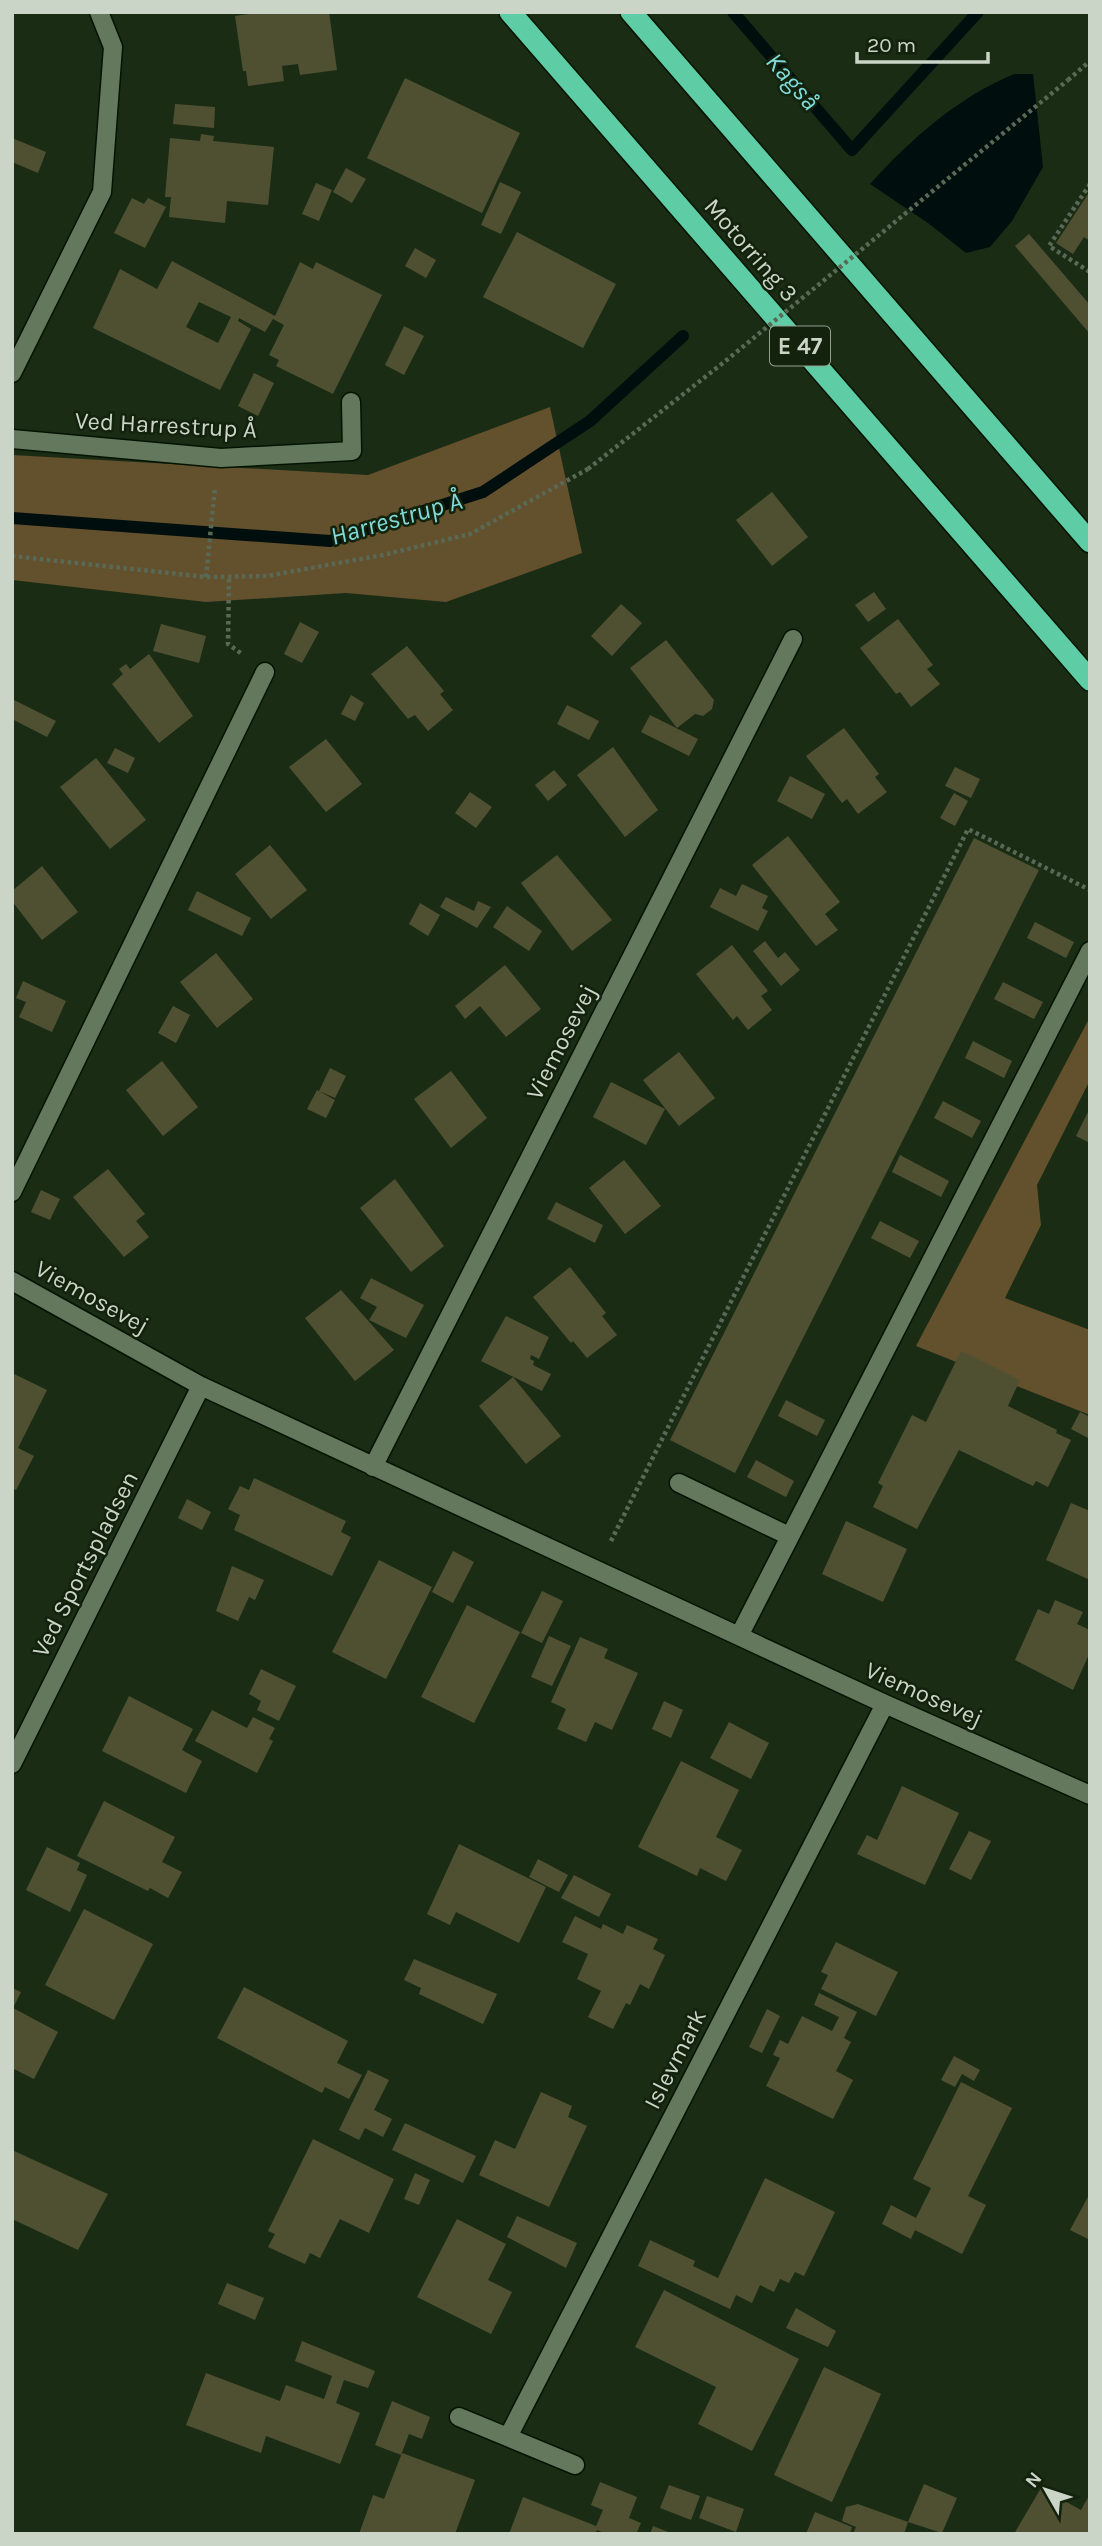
<svg xmlns="http://www.w3.org/2000/svg" width="1102" height="2546" viewBox="0 0 1102 2546" font-family="Karla,sans-serif">
	<rect width="100%" height="100%" fill="#1b2c15"/>
	<!-- forest -->
	<path fill="#63502c" d="M550 407 582 553 446 602 346 593 206 602 12 580V455L368 475Z
		M1090 1017V1080L1037 1185 1041 1225 1005 1298 1090 1330V1415L916 1346Z"/>
	<!-- water -->
	<path fill="#010e0e" d="M1014 74H1033L1043 167 1012 221 990 247 966 253 928 223 870 184C912 138 957 98 1014 74Z"/>
	<g fill="none" stroke-linecap="round" stroke-linejoin="round">
		<!-- stream -->
		<path stroke="#010e0e" stroke-width="12" d="M733 12 852 150 978 12
			M12 518 330 541 483 492 590 421 683 336"/>
	</g>
	<!-- building -->
	<path fill="#4f5032" fill-rule="evenodd" d="M263 12H329L337 70 300 75 298 64 282 66 284 81 248 86 246 71H243L235 16Z
		M405 78 520 133 482 213 367 158Z
		M175 104 215 107 214 128 173 124Z
		M201 134 214 136 213 141 274 147 268 205 227 201 225 223 169 217 171 197H165L170 138 200 141Z
		M12 138 46 152 38 173 12 162Z
		M346 168 366 179 352 203 333 192Z
		M500 182 521 192 501 234 481 225Z
		M316 183 332 190 319 221 302 214Z
		M1090 191V241L1084 237 1073 254 1056 243Z
		M132 198 144 204 148 198 166 207 145 248 114 233Z
		M517 232 616 284 583 348 483 297Z
		M1029 234 1090 305V334L1015 246Z
		M415 248 436 260 426 278 405 266Z
		M172 261 275 316 300 262 313 269 316 262 382 295 333 394 276 366 279 360 269 355 284 325 273 319 265 332 239 318 238 321 251 329 220 390 93 328 120 269 157 289ZM199 302 231 317 218 343 186 327Z
		M404 326 424 336 404 375 385 365Z
		M254 373 274 383 258 416 238 406Z
		M772 492 808 537 772 566 736 520Z
		M874 592 886 609 868 622 855 605Z
		M621 604 642 623 612 656 591 636Z
		M898 619 933 665 927 669 940 684 911 707 900 692 896 694 860 648Z
		M300 622 319 632 302 663 284 654Z
		M161 624 206 636 199 663 153 651Z
		M666 640 714 700 712 709 703 716 695 714 677 728 630 668Z
		M407 646 444 691 440 694 453 710 428 731 415 715 408 719 371 674Z
		M149 654 193 716 159 743 112 684 123 674 119 669 126 664 130 669Z
		M351 695 364 703 355 721 341 714Z
		M12 699 56 721 47 737 12 719Z
		M567 705 599 721 589 740 557 724Z
		M650 715 698 739 689 756 641 732Z
		M844 728 879 774 875 777 887 792 858 814 847 799 842 803 806 756Z
		M326 739 362 784 326 812 289 767Z
		M613 747 658 810 625 837 577 775Z
		M115 748 135 758 128 773 107 763Z
		M96 758 146 820 110 849 60 787Z
		M955 767 980 779 971 798 945 786Z
		M554 770 567 785 548 801 535 785Z
		M790 776 825 794 812 819 777 801Z
		M470 792 492 807 476 828 455 813Z
		M954 793 968 801 955 826 940 818Z
		M788 836 840 902 825 914 838 930 816 946 752 865Z
		M974 838 1039 870 735 1473 670 1440Z
		M270 845 307 890 271 919 235 874Z
		M557 855 612 920 572 951 521 883Z
		M42 866 78 912 42 940 12 901V891Z
		M742 884 768 896 762 908 768 911 758 931 710 907 720 888 736 896Z
		M197 891 251 918 242 936 188 910Z
		M446 897 474 911 478 901 491 907 477 928 440 907Z
		M420 903 440 915 428 936 409 924Z
		M507 906 542 931 529 951 493 927Z
		M1035 922 1074 942 1066 958 1027 938Z
		M765 941 778 958 785 952 800 970 781 986 753 951Z
		M732 945 768 991 761 996 772 1010 748 1030 737 1016 733 1020 696 974Z
		M216 953 253 999 217 1028 180 982Z
		M505 965 541 1009 506 1037 480 1006 465 1019 455 1006Z
		M23 981 66 1001 52 1032 19 1017 26 1002 16 998Z
		M1003 982 1043 1002 1034 1019 994 999Z
		M173 1006 190 1015 176 1043 158 1033Z
		M973 1041 1012 1061 1004 1078 965 1058Z
		M679 1052 715 1098 679 1126 643 1080Z
		M162 1061 198 1107 163 1136 126 1090Z
		M330 1068 346 1076 335 1098 319 1091Z
		M451 1071 487 1118 451 1148 414 1099Z
		M611 1082 665 1109 646 1145 593 1117Z
		M317 1090 335 1100 326 1118 307 1109Z
		M943 1101 981 1121 972 1138 934 1118Z
		M1090 1108V1143L1076 1136Z
		M900 1155 949 1181 941 1197 892 1172Z
		M624 1160 661 1206 625 1234 589 1188Z
		M108 1169 145 1214 136 1221 149 1237 124 1257 73 1197Z
		M395 1179 444 1246 411 1272 360 1208Z
		M41 1190 60 1199 50 1220 31 1212Z
		M556 1202 603 1225 595 1243 547 1219Z
		M880 1221 919 1241 910 1258 871 1238Z
		M570 1267 606 1313 602 1316 617 1335 587 1358 573 1341 571 1343 533 1297Z
		M371 1278 424 1305 406 1338 369 1320 377 1307 360 1298Z
		M341 1290 394 1350 355 1381 305 1318Z
		M506 1316 549 1337 539 1359 531 1355 530 1359 534 1361 533 1365 551 1374 542 1391 481 1361Z
		M961 1351 1020 1380 1008 1406 1057 1430 1056 1433 1071 1440 1048 1487 1036 1481 1033 1486 959 1450 917 1529 873 1507 883 1486 878 1483 912 1415 926 1422Z
		M12 1373 47 1390 18 1448 34 1456 16 1490 12 1488Z
		M513 1377 561 1436 526 1464 479 1406Z
		M786 1400 825 1420 817 1436 778 1416Z
		M1080 1412 1090 1417V1439L1071 1429Z
		M756 1460 794 1481 786 1497 747 1477Z
		M254 1478 346 1521 341 1532 351 1537 332 1576 234 1530 240 1515 228 1509 240 1486 249 1490Z
		M187 1499 211 1512 202 1530 178 1518Z
		M1071 1503 1090 1511V1580L1046 1560Z
		M846 1521 907 1549 883 1602 822 1574Z
		M453 1551 474 1562 453 1603 432 1592Z
		M379 1560 432 1587 386 1679 332 1652Z
		M232 1566 264 1580 255 1600 249 1597 238 1621 216 1611Z
		M542 1591 563 1601 542 1643 521 1633Z
		M1055 1600 1083 1612 1077 1624 1090 1630V1652L1073 1690 1015 1660 1038 1609 1049 1614Z
		M467 1605 520 1632 474 1723 421 1697Z
		M549 1636 571 1646 552 1686 531 1677Z
		M580 1637 608 1649 604 1658 638 1673 612 1730 595 1722 586 1742 557 1729 566 1709 551 1702Z
		M261 1669 296 1686 279 1721 257 1710 261 1701 249 1694Z
		M129 1696 193 1729 182 1750 202 1761 186 1793 102 1751Z
		M664 1701 683 1710 671 1738 652 1729Z
		M212 1710 247 1728 253 1717 275 1728 269 1739 273 1741 257 1773 195 1741Z
		M729 1722 769 1743 751 1779 710 1758Z
		M681 1761 739 1790 716 1837 742 1850 726 1881 700 1868 697 1876 638 1847Z
		M902 1786 959 1813 925 1885 857 1854 867 1835 877 1840Z
		M104 1801 175 1837 162 1862 182 1872 168 1898 150 1888 148 1891 77 1856Z
		M969 1831 991 1841 971 1880 949 1869Z
		M459 1844 546 1887 519 1943 456 1912 450 1925 427 1914Z
		M47 1847 80 1863 77 1870 87 1875 70 1912 26 1890Z
		M538 1859 568 1875 559 1892 529 1877Z
		M574 1875 611 1894 599 1917 561 1898Z
		M84 1909 153 1944 114 2020 45 1985Z
		M575 1916 601 1929 603 1924 623 1934 627 1925 658 1939 653 1949 665 1955 649 1989 640 1984 630 2005 626 2003 613 2029 588 2017 601 1991 577 1979 588 1954 562 1942Z
		M836 1942 898 1972 876 2016 821 1989 828 1975 821 1972Z
		M414 1959 497 1994 483 2024 419 1994 421 1988 404 1980Z
		M244 1987 348 2041 337 2063 362 2075 349 2099 325 2087 322 2093 217 2038Z
		M12 1988 21 1992 13 2008 58 2032 34 2079 12 2068Z
		M819 1993 857 2012 844 2038 851 2042 836 2071 853 2080 833 2119 766 2086 780 2058 773 2055 780 2040 788 2044 802 2016 832 2031 839 2017 814 2005Z
		M767 2009 780 2016 762 2053 749 2047Z
		M954 2056 980 2070 974 2081 962 2074 955 2087 941 2080Z
		M368 2070 389 2080 374 2110 392 2119 383 2137 365 2128 359 2140 339 2130Z
		M961 2082 1012 2108 968 2196 986 2205 962 2254 915 2230 911 2239 882 2224 891 2205 916 2218 931 2188 913 2179Z
		M541 2092 572 2106 568 2117 587 2126 549 2207 479 2175 495 2140 515 2149Z
		M405 2123 476 2156 463 2183 392 2150Z
		M313 2139 394 2179 369 2233 340 2219 320 2258 310 2253 305 2264 268 2247 275 2234 268 2231Z
		M12 2150 108 2194 78 2250 12 2219Z
		M415 2173 430 2180 419 2205 404 2199Z
		M765 2178 835 2212 804 2276 795 2272 789 2283 780 2279 774 2292 760 2285 752 2303 736 2295 730 2309 638 2266 650 2240 695 2261 693 2266 718 2278Z
		M1090 2193V2240L1070 2230Z
		M517 2216 577 2243 566 2268 507 2237Z
		M457 2219 506 2244 488 2280 512 2292 491 2334 417 2297Z
		M227 2283 264 2298 255 2320 218 2304Z
		M664 2290 799 2359 752 2451 698 2424 716 2387 635 2347Z
		M796 2308 836 2331 828 2347 786 2328Z
		M302 2341 375 2371 368 2388 344 2380 336 2403 360 2413 340 2464 266 2436 261 2453 186 2425 206 2373 280 2401 286 2385 324 2399 332 2376 295 2361Z
		M824 2367 881 2394 832 2502 774 2475Z
		M392 2401 430 2417 422 2439 409 2434 401 2455 375 2445Z
		M402 2453 475 2480 455 2534H359L373 2495 384 2499Z
		M600 2482 637 2497 629 2518 641 2523 636 2534H607L597 2530 595 2534H509L523 2497 596 2526 603 2510 591 2505Z
		M924 2484 957 2498 942 2533 908 2522Z
		M669 2485 700 2496 691 2520 660 2508Z
		M1041 2488 1081 2510 1090 2494V2534H1014Z
		M707 2496 744 2509 736 2532 699 2518Z
		M858 2504 908 2522 904 2534H853L856 2527 842 2521 846 2507Z
		M815 2512 852 2527 850 2534H806Z
		M653 2526 673 2534H650Z"/>
	<g fill="none" stroke-linecap="round" stroke-linejoin="round">
		<defs>
			<path id="minor" d="M12 373 102 192 113 47 99 12
				M12 439 221 458 352 451 351 402
				M12 1192 265 672
				M12 1281 201 1386 885 1704 1090 1795
				M373 1467 793 639
				M679 1483 789 1536
				M739 1636 1090 951
				M12 1764 201 1386
				M459 2417 575 2465
				M508 2437 885 1704"/>
			<path id="highway" d="M510 12 1090 680
				M631 12 1090 542"/>
		</defs>
		<!-- minor casing -->
		<use href="#minor" stroke="#051402" stroke-width="21"/>
		<!-- highway casing -->
		<use href="#highway" stroke="#051402" stroke-width="24"/>
		<!-- path -->
		<path stroke="#5a6955" stroke-width="4.5" stroke-dasharray="3.5 3.5" stroke-linecap="butt" d="M1068 80 1090 61
			M1090 184 1049 246 1090 272
			M12 556 206 577 267 576 383 555 470 534 588 469
			M206 577 215 487
			M229 579 228 644 242 654
			M611 1541 968 829 1090 890"/>
		<!-- minor -->
		<use href="#minor" stroke="#64785e" stroke-width="18"/>
		<!-- highway -->
		<use href="#highway" stroke="#5ecca4" stroke-width="21"/>
		<!-- path-bridge -->
		<path stroke="#5a6955" stroke-width="4.5" stroke-dasharray="3.5 3.5" stroke-linecap="butt" d="M588 469 728 359 1068 80"/>
	</g>
	<g text-anchor="middle" stroke-width="5" stroke-linejoin="round" paint-order="stroke">
		<!-- shield labels -->
		<rect fill="#12220c" stroke="#939f8f" stroke-width="2" x="770" y="326.5" width="60" height="39" rx="5"/>
		<g font-size="23" font-weight="bold" fill="#cad5c7">
			<text x="800" y="354">E 47</text>
		</g>
		<!-- street labels -->
		<g font-size="24" fill="#cad5c7" stroke="#12220c">
			<text transform="translate(751 250) rotate(49)" y="8">Motorring 3</text>
			<text transform="translate(166 425) rotate(3)" y="8">Ved Harrestrup Å</text>
			<text transform="translate(561 1042) rotate(-63)" y="8">Viemosevej</text>
			<text transform="translate(92 1297) rotate(29)" y="8">Viemosevej</text>
			<text transform="translate(85 1564) rotate(-63)" y="8">Ved Sportspladsen</text>
			<text transform="translate(924 1694) rotate(24)" y="8">Viemosevej</text>
			<text transform="translate(675 2059) rotate(-63)" y="8">Islevmark</text>
		</g>
		<!-- water labels -->
		<g font-size="26" font-style="italic" fill="#7fdad9" stroke="#12220c">
			<text transform="translate(793 81) rotate(49)" y="9">Kagså</text>
			<text transform="translate(396 518) rotate(-16)" y="9">Harrestrup Å</text>
		</g>
	</g>
	<!-- border -->
	<rect width="1102" height="2546" fill="none" stroke="#cad5c7" stroke-width="28"/>
	<!-- north arrow -->
	<g transform="translate(1046 2490) rotate(309)" stroke="#12220c" stroke-width="5" paint-order="stroke">
	<path d="M0-5L12 26L0 18L-12 26Z" fill="#cad5c7"/>
	<text y="-10" font-size="19" font-weight="bold" text-anchor="middle" fill="#cad5c7">N</text>
	</g>
	<!-- scale -->
	<path d="M857 52v10h131v-10" fill="none" stroke="#cad5c7" stroke-width="3.5"/>
	<text x="867" y="52" font-size="21" fill="#cad5c7" stroke="#12220c" stroke-width="5" paint-order="stroke">20 m</text>
</svg>
